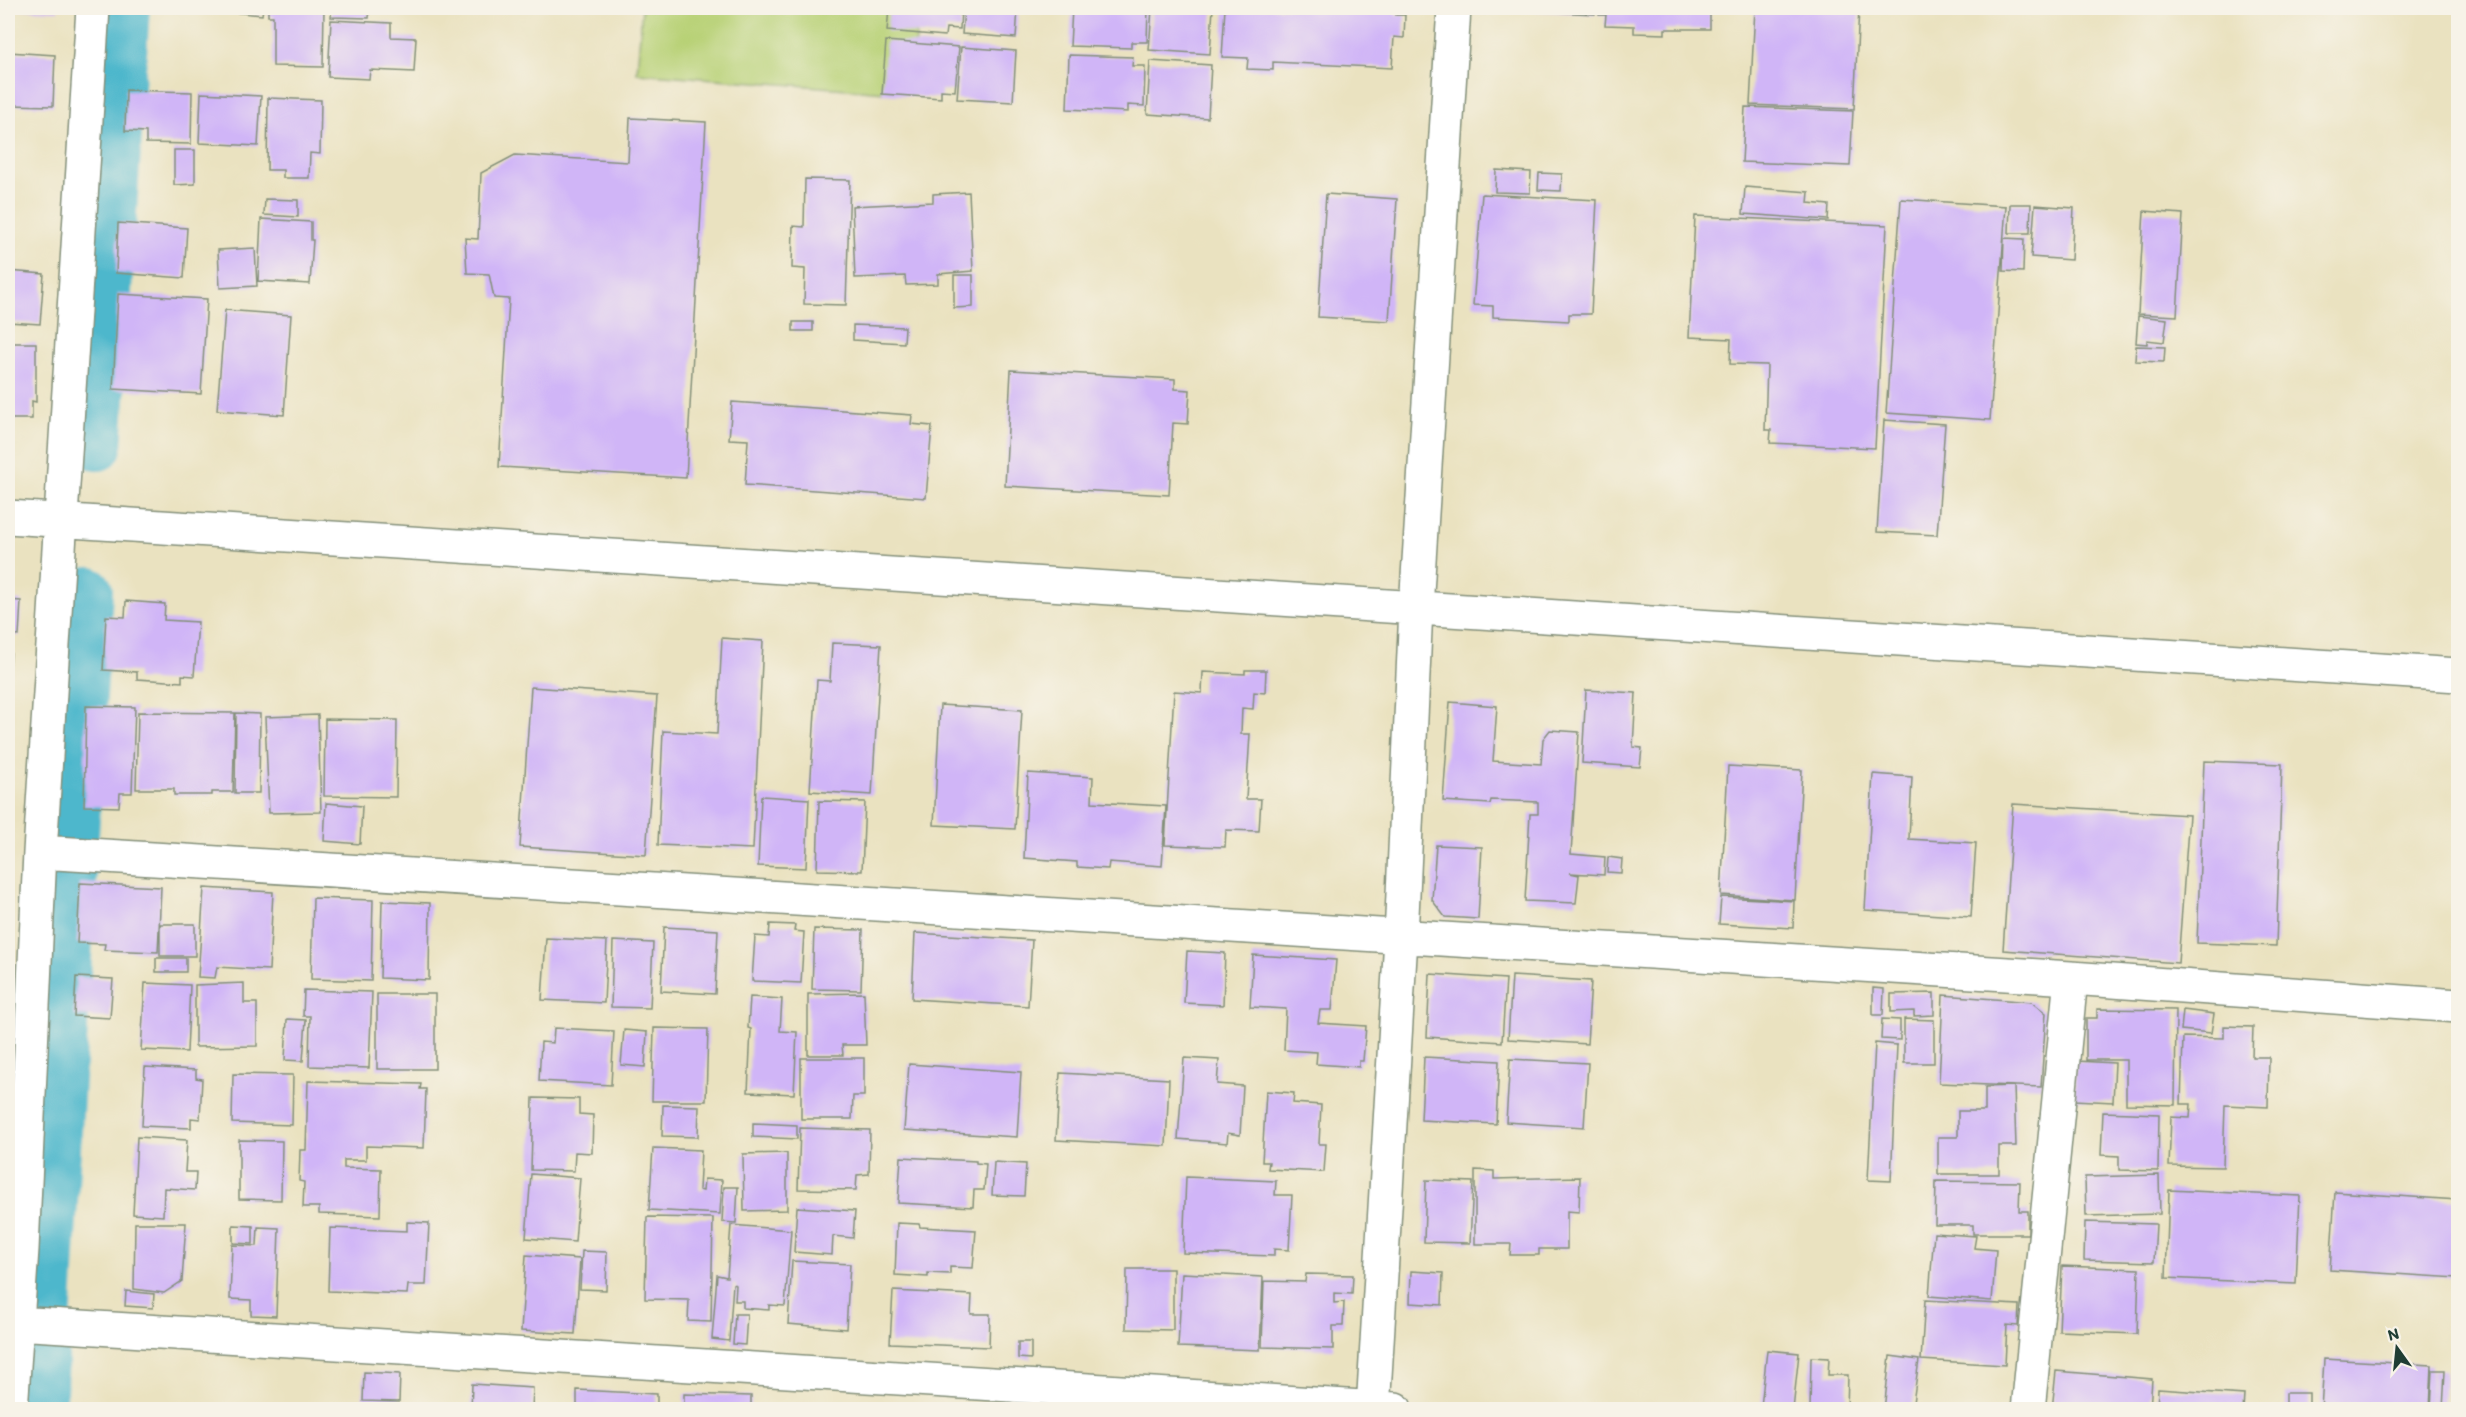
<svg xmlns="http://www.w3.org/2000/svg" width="2466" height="1417" viewBox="0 0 2466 1417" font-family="Itim,sans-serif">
	<rect width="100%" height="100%" fill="#f7f3e8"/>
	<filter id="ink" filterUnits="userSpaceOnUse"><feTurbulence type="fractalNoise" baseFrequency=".0167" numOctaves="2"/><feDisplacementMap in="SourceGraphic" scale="12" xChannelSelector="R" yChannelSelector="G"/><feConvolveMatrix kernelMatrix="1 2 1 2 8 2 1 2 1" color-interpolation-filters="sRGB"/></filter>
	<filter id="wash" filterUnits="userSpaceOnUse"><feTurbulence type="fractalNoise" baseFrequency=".008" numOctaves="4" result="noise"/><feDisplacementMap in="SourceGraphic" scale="24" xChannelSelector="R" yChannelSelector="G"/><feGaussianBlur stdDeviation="1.35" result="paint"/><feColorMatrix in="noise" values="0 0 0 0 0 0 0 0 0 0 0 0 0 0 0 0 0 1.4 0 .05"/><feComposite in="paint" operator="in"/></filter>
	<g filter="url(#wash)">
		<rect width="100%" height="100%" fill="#eae2c0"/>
		<!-- green -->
		<path fill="#b8d176" stroke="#6c8755" stroke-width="1.5" d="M642 8H918L912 94 637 73Z"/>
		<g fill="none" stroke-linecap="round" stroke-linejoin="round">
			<!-- canal -->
			<path stroke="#4eb7cc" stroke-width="48" d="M98 447 126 8
				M42 1410 89 591"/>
		</g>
		<g id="blocks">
			<!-- building -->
			<path fill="#d0b5f7" d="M14 8H58V11L14 9Z
				M186 8H263L262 15Z
				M268 8H324L323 67 273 66V16H268Z
				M332 8H370L369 18 331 17Z
				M889 8H961L960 29 946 28 945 36 887 31Z
				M964 8H1018L1016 38 962 34Z
				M1072 8H1148L1147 42H1131V48L1070 46Z
				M1152 8H1213L1210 54 1149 50Z
				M1225 8H1396V15H1405L1404 38 1394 37 1392 68 1273 62V70L1247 69 1248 58 1222 57Z
				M1513 8H1596L1595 14 1513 10Z
				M1599 8H1710V29H1665V34L1634 33V26L1605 25 1606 15H1599Z
				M1755 8H1859L1854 109 1750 105Z
				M331 20 391 23V37L416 38 414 72 370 70 369 79 328 77Z
				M886 41 959 47 955 91 941 90V98L882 94Z
				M961 47 1016 51 1013 102 957 99Z
				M8 52 55 55 53 106 8 105Z
				M1069 55 1133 57 1132 66H1145L1144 106 1128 105V112L1067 109Z
				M1150 61 1211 65 1208 118 1147 114Z
				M126 90 192 92 191 144 146 143V132L125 131Z
				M201 93 261 96 258 146 199 143Z
				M268 98 321 100 320 154 310 153 309 178H283V170H267Z
				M1745 107 1853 111 1850 166 1742 162Z
				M630 118 706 122 686 478 499 467 509 299 494 298 489 274 467 273 465 238 478 239 481 173 515 155 628 162Z
				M174 150H195V184L174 185Z
				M1496 170 1531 172 1530 193 1495 192Z
				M1539 173 1562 174 1561 191 1538 190Z
				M805 179 850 180 846 305 804 304 805 269 792 268 793 226 804 227Z
				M1745 187 1809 192 1808 203 1829 205 1828 220 1743 214Z
				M969 192 973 271 938 274V284L906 285 905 276 855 278 852 206 933 202V194Z
				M1326 194 1397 199 1389 321 1318 317Z
				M1482 194 1597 200 1591 314H1569V321L1493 317V306L1473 305Z
				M265 199 298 200V217L264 215Z
				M1901 199 2006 206 1990 420 1886 413Z
				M2010 204H2031L2030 233H2009Z
				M2035 205 2074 208 2071 260 2031 257Z
				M2144 211 2183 214 2177 316 2138 314Z
				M1695 216 1887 225 1875 448 1770 443 1771 430H1765L1767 365 1730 364 1731 339 1689 337Z
				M261 219 311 222V240H313L310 284 258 281Z
				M118 223 187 228 184 278 116 273Z
				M2004 238 2024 239 2023 272 2003 271Z
				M255 248 257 286 220 288 218 250Z
				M8 271 44 274 40 324 8 322Z
				M954 275H973V307L954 308Z
				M118 294 207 299 201 394 113 389Z
				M225 310 291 315 284 415 217 410Z
				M2138 316 2167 319 2164 342 2147 340V344L2136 343Z
				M793 322H813V331H793Z
				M853 325 905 327 904 343 853 340Z
				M8 343H36V402L32 401V419H8Z
				M2136 346 2165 347 2164 362 2135 361Z
				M1011 370 1175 379V389L1190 390 1188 424 1173 423 1169 495 1005 486Z
				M732 402 912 415 911 424 932 426 926 498 745 485 748 440 729 439Z
				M1884 420 1945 424 1937 535 1877 532Z
				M8 600 21 601 19 636 12 635 9 684H8Z
				M126 601 165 604 164 620 198 622 194 676 182 675V682L137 679V672L103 670 106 616 125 617Z
				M722 638 763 641 753 849 658 845 663 731 717 734Z
				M832 643 881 645 872 795 810 791 817 680 830 681Z
				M1245 670H1266L1265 693 1254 692 1253 709 1242 708 1241 734H1250L1246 799H1261L1259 831 1226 830 1225 847 1165 845 1174 691 1202 693 1203 672 1245 674Z
				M531 687 657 696 646 855 520 847Z
				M1586 690 1636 693 1633 747 1642 748 1640 767 1582 763Z
				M1450 702 1497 706 1493 761 1541 764 1543 739 1550 730 1579 732 1571 854 1605 857 1604 875 1570 873 1579 875 1576 903 1525 901 1530 814H1538V802L1491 800 1490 804 1443 801Z
				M940 705 1022 710 1015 829 934 825Z
				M86 706 135 707 132 793H120L119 807 84 806Z
				M138 712 235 713 233 792H212V795H174V789H136Z
				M236 713 260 714 259 793H235Z
				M318 715 321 812 269 813 265 717Z
				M325 719 397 720 396 797 324 796Z
				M2204 761 2282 764 2276 946 2197 943Z
				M1728 766 1802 770 1795 900 1721 895Z
				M1028 773 1093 777 1092 802 1166 806 1162 866 1109 862 1108 869 1077 867V862L1024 858Z
				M1873 774 1912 777 1909 839 1976 843 1971 917 1865 910Z
				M761 796 809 799 806 868 758 866Z
				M819 801 865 802 862 871 817 870Z
				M326 803 362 806 360 844 324 841Z
				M2013 804 2189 815 2178 963 2003 950Z
				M1436 845 1482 847 1478 919 1445 917 1432 900Z
				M1608 857 1622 859 1621 873 1607 872Z
				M80 883 161 887 158 952 104 950 105 944 77 943Z
				M204 888 273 892 269 970 217 967 215 978 198 977Z
				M1721 897 1794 901 1793 928 1719 924Z
				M313 898 373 900 371 981 311 979Z
				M382 901 430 903 429 980 380 978Z
				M160 924H195V956H160Z
				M770 924 795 925 794 931 804 932 801 983 752 981 755 936 769 937Z
				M664 927 718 930 715 994 661 991Z
				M814 929 863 930 861 990 812 989Z
				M915 933 1032 940 1028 1006 912 999Z
				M546 938 607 941 604 1003 542 1000Z
				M613 941 653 943 650 1008 611 1007Z
				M1187 951 1225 953 1223 1005 1184 1003Z
				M1253 955 1336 960 1332 1010H1320L1318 1023 1366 1026 1363 1061H1359V1067L1316 1064 1317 1052 1284 1050 1286 1009 1250 1007Z
				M156 958H186V972H156Z
				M1430 974 1506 979 1502 1042 1427 1037Z
				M1512 976 1591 981 1587 1044 1508 1039Z
				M76 977 113 979 110 1018 74 1016Z
				M145 983 190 985 187 1052 141 1050Z
				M244 983V1003H257V1046L195 1047V985Z
				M1873 988 1884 989 1883 1015H1873Z
				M304 990 372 992 369 1068 309 1066 310 1016H303Z
				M864 993 866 1045H842L843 1055H808V994Z
				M1934 993V1015L1914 1016V1011L1891 1012V994Z
				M377 994H435V1069H377Z
				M1943 995 2032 1002 2046 1013 2041 1087 1939 1083Z
				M750 997 782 999 780 1031 797 1032 794 1094 748 1092 751 1029 748 1028Z
				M2097 1009 2176 1010 2175 1105 2126 1104V1060H2086V1018H2097Z
				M2183 1010 2214 1014 2211 1033 2181 1030Z
				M287 1019 306 1020 303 1061 285 1060Z
				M1882 1019 1900 1020V1040L1881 1039Z
				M1904 1019 1934 1020V1063H1904Z
				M2224 1026 2253 1027 2252 1057H2269L2268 1107 2225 1105 2223 1167 2169 1166 2171 1117 2190 1118 2191 1104H2181L2183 1037 2224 1038Z
				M554 1028 614 1031 611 1085 539 1081 541 1042 553 1043Z
				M654 1028 708 1029 706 1101H652Z
				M624 1030 647 1032 645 1067 621 1065Z
				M1875 1043 1897 1045 1891 1181 1868 1180Z
				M1424 1057 1499 1061 1496 1124 1421 1120Z
				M801 1058H864V1096H853L852 1119H801Z
				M1184 1058 1219 1060 1217 1084 1243 1086 1240 1135 1228 1133 1227 1143 1178 1139Z
				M1510 1059 1588 1063 1584 1127 1506 1122Z
				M2076 1061 2115 1063 2113 1102 2074 1100Z
				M909 1064 1021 1072 1017 1137 904 1130Z
				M145 1067 196 1070V1078L202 1079 200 1119 191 1118V1128L142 1126Z
				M1060 1073 1169 1079 1166 1146 1056 1140Z
				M233 1074 293 1075 292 1125 232 1123Z
				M308 1081 421 1084 420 1089H426L424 1148 366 1146V1160H344V1168L381 1169 380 1216 319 1214V1207H303L304 1182 299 1181 300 1150H306Z
				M2014 1086 2016 1146H1999V1174H1938V1137H1958V1111H1985V1087Z
				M1266 1091 1294 1093 1293 1103 1321 1105 1319 1144H1326L1324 1172 1268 1169 1269 1162H1262Z
				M533 1098 579 1099V1114L593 1115 592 1153 575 1152 574 1171 531 1170Z
				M663 1105 699 1106 698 1137 662 1136Z
				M2103 1112 2159 1114 2158 1171 2119 1170V1156L2101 1155Z
				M753 1123 797 1125V1139L753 1137Z
				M800 1128 870 1130 869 1174 857 1175 856 1190 798 1189Z
				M137 1137 187 1140 185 1172H196L195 1190 164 1188 163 1216 133 1214Z
				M239 1140 282 1141 281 1200 239 1199Z
				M653 1148 701 1150 699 1190 703 1191 704 1179 722 1180 720 1214 649 1210Z
				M787 1153V1210L744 1211 743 1154Z
				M901 1157 976 1161V1163L986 1164 984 1190H974L973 1207 898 1203Z
				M994 1162 1026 1164 1024 1196 992 1195Z
				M1475 1170 1494 1171V1179L1580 1177 1579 1212 1567 1211V1249H1539V1255H1510L1511 1244H1475Z
				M531 1174 580 1178 575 1242 526 1238Z
				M2159 1175 2160 1214 2086 1216 2085 1177Z
				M1186 1177 1276 1181 1275 1195H1292L1289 1250 1274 1249V1256L1183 1253Z
				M1426 1180 1473 1182 1470 1243 1424 1242Z
				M1936 1181 2020 1182 2019 1211H2028V1234H1973V1225H1935Z
				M724 1187H738L736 1223 722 1222Z
				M2169 1190 2300 1196 2296 1284 2166 1278Z
				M2335 1192 2458 1200V1278L2330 1270Z
				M797 1207 855 1211 853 1238 833 1236 832 1255 794 1252Z
				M647 1217 713 1218 711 1322 688 1321 689 1300 645 1299Z
				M407 1222 429 1223 426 1285H408L407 1294 328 1291 330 1228 407 1231Z
				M2085 1222 2156 1224 2154 1262 2084 1260Z
				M135 1223H186L182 1281 164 1293 134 1289Z
				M897 1223 919 1224 920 1227 976 1230 973 1268 950 1267V1274L928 1273V1277L895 1275Z
				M233 1225 253 1226V1244L233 1243Z
				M731 1225 791 1230 785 1306 769 1305V1310L743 1308V1301H735L736 1285 733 1284 729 1341 712 1339 717 1275 727 1277Z
				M258 1227 279 1228 276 1316 251 1315V1300L230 1299 232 1245 257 1246Z
				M1934 1233 1976 1236 1974 1248 1996 1250 1992 1301 1929 1296Z
				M582 1251 607 1252 606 1290 580 1289Z
				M526 1255 580 1259 575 1334 521 1331Z
				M792 1261 850 1264 846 1329 788 1324Z
				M2062 1266 2139 1269 2137 1334 2059 1331Z
				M1127 1269H1173V1330L1126 1329Z
				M1411 1271 1443 1273 1442 1305 1410 1303Z
				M1182 1273 1263 1277 1260 1350 1178 1347Z
				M1306 1274 1353 1275 1352 1294 1334 1293V1303L1344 1302 1343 1326H1333V1349L1262 1347 1264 1281 1305 1282Z
				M126 1291 154 1294 153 1308 125 1306Z
				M893 1291 972 1295 971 1314H990L989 1347 890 1343Z
				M1925 1300 2019 1305 2018 1326 2007 1325 2005 1365 1921 1360Z
				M735 1314H747L745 1345 733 1344Z
				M1018 1342H1031V1359L1018 1358Z
				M1767 1350 1799 1353 1793 1410 1761 1407Z
				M1890 1356 1919 1360 1912 1410H1884Z
				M1811 1357 1829 1358 1828 1375H1848L1847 1410H1810Z
				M2324 1359 2432 1365 2430 1410H2321Z
				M2433 1370H2445L2443 1410H2431Z
				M2056 1371 2152 1379 2150 1410H2052Z
				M364 1372 400 1374 399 1402 363 1401Z
				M472 1384 533 1388 532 1410H471Z
				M2158 1389 2244 1395 2243 1410H2157Z
				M577 1390 657 1394V1410H577Z
				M2286 1393H2309V1410H2286Z
				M684 1394 751 1396V1410H684Z
				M365 1405 414 1406V1410H365Z"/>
		</g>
	</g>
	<g filter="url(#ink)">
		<use href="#blocks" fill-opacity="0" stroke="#84907a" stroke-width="1.5"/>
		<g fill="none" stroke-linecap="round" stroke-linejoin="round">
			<defs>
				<path id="minor" d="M8 517 2458 675
					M40 852 2071 978 2458 1006
					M16 1323 1395 1409
					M11 1410 22 1249 40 852 93 8
					M1373 1410 1401 938 1416 608 1454 8
					M2028 1410 2071 978"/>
			</defs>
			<!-- minor casing -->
			<use href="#minor" stroke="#84907a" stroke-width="36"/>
			<!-- minor -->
			<use href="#minor" stroke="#fff" stroke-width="33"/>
		</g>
	</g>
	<!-- margin -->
	<rect width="2466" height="1417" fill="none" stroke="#f7f3e8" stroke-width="30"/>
	<!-- north arrow -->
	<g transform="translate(2397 1348) rotate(345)" stroke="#f7f3e8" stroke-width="4.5" paint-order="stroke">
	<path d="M0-4.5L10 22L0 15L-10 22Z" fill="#1f3d34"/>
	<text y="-9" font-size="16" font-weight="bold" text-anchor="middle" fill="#1f3d34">N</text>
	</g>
</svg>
